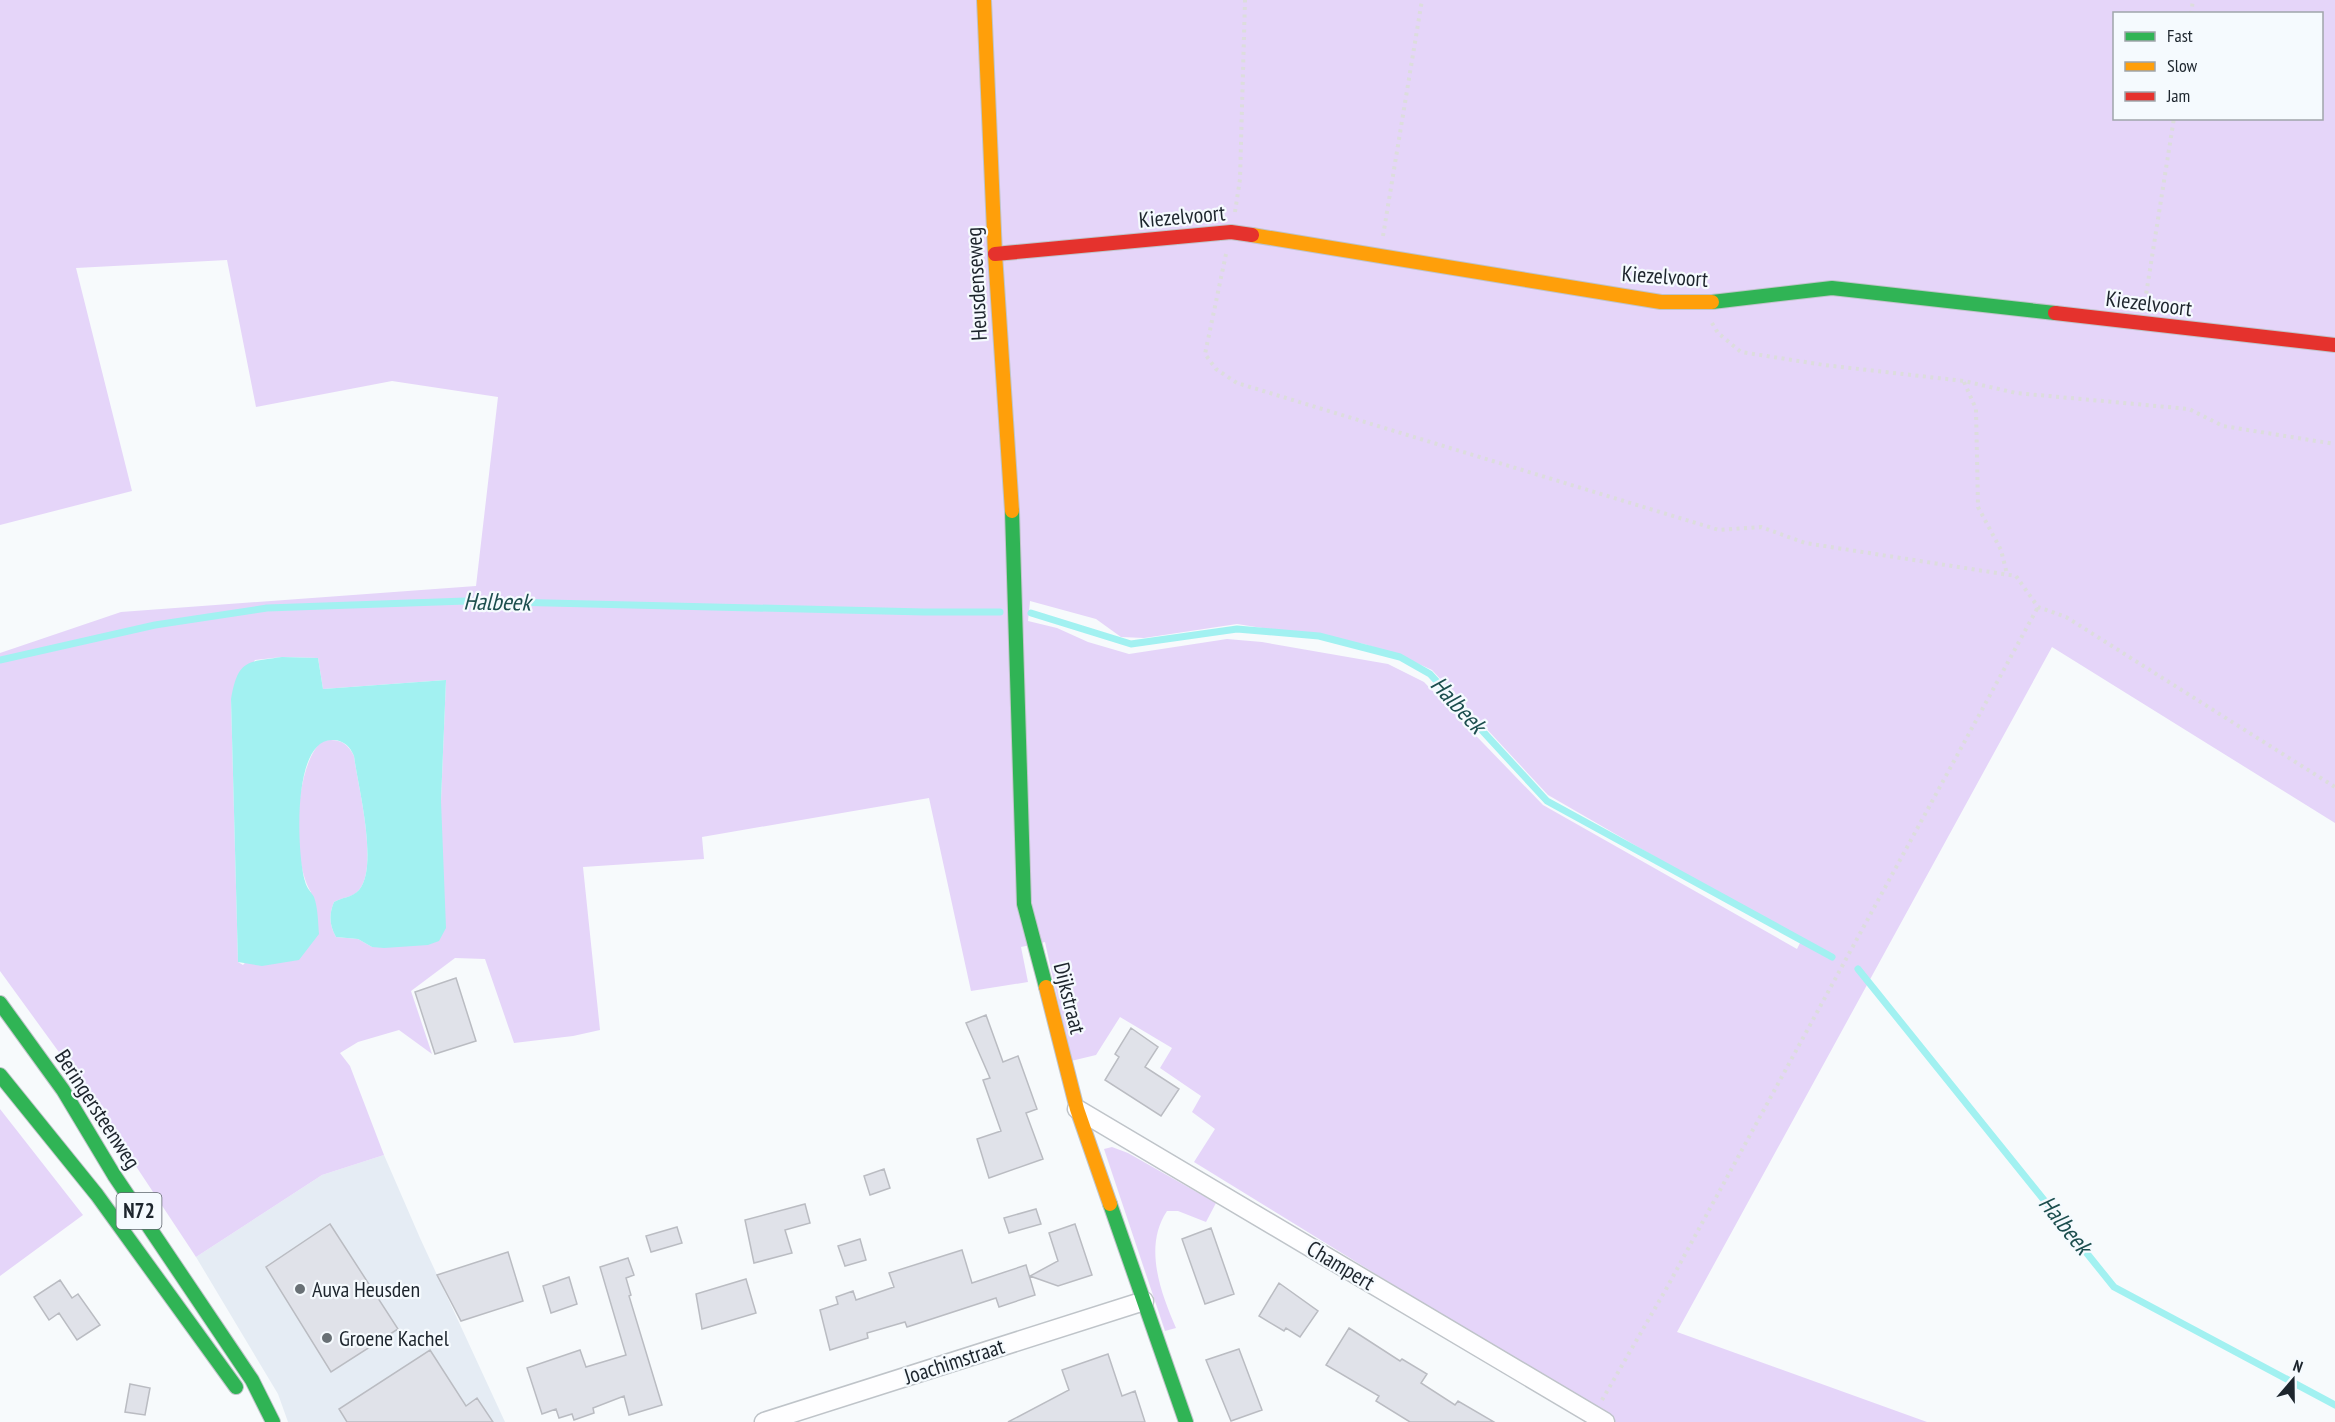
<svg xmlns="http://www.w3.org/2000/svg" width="2335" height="1422" viewBox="0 0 2335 1422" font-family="'PT Sans Narrow',sans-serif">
	<rect width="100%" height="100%" fill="#f7fafc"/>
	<!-- built -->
	<path fill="#e5ecf4" d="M384 1155 420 1238 505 1422H288L278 1394 196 1257 322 1175Z"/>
	<!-- green -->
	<path fill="#e5d5f9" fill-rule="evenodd" d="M0 0H2335V823L2052 647 1677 1332 1927 1422H1616L1194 1162 1215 1129 1192 1112 1201 1096 1160 1068 1172 1048 1120 1017 1096 1055 1071 1061 1045 942 1021 947 1028 982 971 991 929 798 702 837 704 859 583 867 600 1030 573 1036 514 1043 485 959 455 958 411 991 432 1054 399 1030 358 1042 340 1053 350 1066 384 1155 322 1175 196 1257 77 1077 0 971V653L121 612 476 586 498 397 392 381 256 407 227 260 76 268 132 491 0 525ZM2114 14H2322V118H2114ZM1030 601 1096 619 1121 637 1144 638 1237 624 1364 644 1399 655 1432 670 1548 795 1801 941 1797 949 1543 805 1424 682 1388 664 1262 642 1227 639 1129 654 1088 642 1057 628 1028 621ZM282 657 318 658 323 689 446 680 441 801 372 947 358 939 336 937C329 925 329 914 334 902 342 897 353 898 359 890 379 866 358 787 354 756 347 742 338 738 322 741 294 766 291 861 311 892L243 965 238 962 231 699 255 660Z
		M0 1109 83 1215 0 1276Z
		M1112 1147 1128 1153 1216 1203 1206 1222 1178 1211H1167C1143 1247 1161 1293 1176 1328L1165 1331 1104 1149Z"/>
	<!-- water -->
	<path fill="#a2f1f1" d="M282 657 318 658 323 689 446 680 441 801 446 928 439 941 428 945 384 948 372 947 358 939 336 937C329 925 329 914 334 902 342 897 352 898 359 890 379 866 358 787 354 756 350 747 345 741 334 740 291 736 297 855 305 881 306 887 311 892 314 897 318 908 318 922 319 934L299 960 262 966 238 962 231 699C238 660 246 662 282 657Z"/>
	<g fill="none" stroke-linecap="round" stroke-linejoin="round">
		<!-- stream -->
		<path stroke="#a2f1f1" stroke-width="7" d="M1031 613 1131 644 1237 629 1319 636 1400 657 1430 674 1547 801 1832 957
			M0 660 155 625 267 608 466 601 924 612H1000
			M1858 969 2114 1287 2335 1405"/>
	</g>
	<!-- building -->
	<path fill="#e0e2e9" stroke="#babcc2" stroke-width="1.5" d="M456 978 476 1041 435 1054 415 992Z
		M986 1015 1003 1062 1018 1056 1037 1109 1026 1113 1043 1159 989 1178 977 1139 1001 1131 983 1080 990 1078 966 1023Z
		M1131 1028 1158 1047 1145 1067 1179 1089 1161 1116 1105 1080 1119 1057 1115 1054Z
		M884 1169 890 1188 870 1195 864 1176Z
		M805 1204 810 1223 785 1230 792 1253 754 1263 745 1220Z
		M1036 1209 1041 1224 1009 1233 1004 1218Z
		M330 1224 398 1329 331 1372 266 1267Z
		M1075 1224 1092 1275 1058 1286 1030 1276 1058 1261 1049 1233Z
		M677 1227 682 1243 651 1252 646 1236Z
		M1211 1228 1234 1294 1205 1304 1182 1239Z
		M860 1239 866 1260 845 1266 838 1246Z
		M962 1250 972 1283 1026 1265 1035 1295 999 1307 996 1298 907 1327 905 1322 867 1333 868 1338 830 1350 820 1310 838 1304 836 1297 853 1291 856 1300 894 1287 889 1273Z
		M508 1252 523 1301 461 1321 437 1275Z
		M628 1258 634 1275 626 1278 631 1295 629 1296 662 1405 629 1415 624 1396 593 1408 594 1413 574 1420 572 1414 559 1418 556 1409 542 1414 527 1368 580 1350 586 1367 626 1355 600 1267Z
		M569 1277 577 1304 551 1313 543 1286Z
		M746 1279 756 1313 702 1329 696 1294Z
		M60 1280 72 1298 78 1294 100 1325 77 1340 59 1313 49 1320 34 1297Z
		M1279 1283 1318 1311 1300 1337 1286 1328 1284 1331 1259 1316Z
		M1349 1328 1400 1361 1402 1359 1427 1374 1421 1383 1455 1405 1458 1401 1494 1422H1410L1376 1401 1379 1396 1326 1365Z
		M1239 1349 1262 1410 1231 1421 1206 1360Z
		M430 1350 466 1406 477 1398 493 1422H347L339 1409Z
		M1108 1354 1122 1396 1135 1391 1145 1422H1008L1069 1390 1062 1370Z
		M130 1384 150 1388 145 1415 125 1412Z"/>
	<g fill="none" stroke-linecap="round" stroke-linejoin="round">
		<defs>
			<path id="street" d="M1077 1109 1605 1422
				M764 1422 1144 1301"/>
			<path id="fast" d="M1712 302 1832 288 2055 313
				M1012 511 1024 904 1046 987
				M0 1003 63 1090 114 1175 252 1380 273 1422
				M0 1075 97 1195 236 1387
				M1110 1204 1186 1422"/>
			<path id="slow" d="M984 0 995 254 1012 511
				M1252 235 1661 302H1712
				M1046 987 1077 1109 1110 1204"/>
			<path id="jam" d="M995 254 1231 232 1252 235
				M2055 313 2335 345"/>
		</defs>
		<!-- street casing -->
		<use href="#street" stroke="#bfc4c9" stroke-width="21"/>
		<!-- fast casing -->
		<use href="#fast" stroke="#bfc4c9" stroke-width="16"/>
		<!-- slow casing -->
		<use href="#slow" stroke="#bfc4c9" stroke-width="16"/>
		<!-- jam casing -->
		<use href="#jam" stroke="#bfc4c9" stroke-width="16"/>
		<!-- path -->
		<path stroke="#dcdddd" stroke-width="4" stroke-dasharray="3 4.5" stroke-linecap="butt" d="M2191 14 2193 0
			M1235 212 1240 179 1245 0
			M1383 236 1422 0
			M1226 254 1205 354 1216 369 1237 383 1719 530 1761 527 1805 543 2016 576 2038 607 2066 617 2335 787
			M2145 301 2174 118
			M1712 323 1718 333 1741 352 1824 365 1964 381 2016 393 2189 409 2223 426 2335 444
			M1964 382 1976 409 1978 507 2001 550 2007 574
			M1602 1400 1665 1291 2038 607"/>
		<!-- street -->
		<use href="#street" stroke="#fefeff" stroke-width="18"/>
		<!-- fast -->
		<use href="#fast" stroke="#30b455" stroke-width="14"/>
		<!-- slow -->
		<use href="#slow" stroke="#ff9f0a" stroke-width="14"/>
		<!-- jam -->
		<use href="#jam" stroke="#e5322d" stroke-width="14"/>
	</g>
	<!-- markers -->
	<g fill="#697075" stroke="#f5fafe" stroke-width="2">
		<circle cx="300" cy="1289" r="6"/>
		<circle cx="327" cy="1338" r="6"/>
	</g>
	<g text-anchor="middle" stroke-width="4.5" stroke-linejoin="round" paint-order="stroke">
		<!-- shield labels -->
		<rect fill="#f5fafe" stroke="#5e656c" stroke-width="1.5" x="116.5" y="1193" width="45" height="36" rx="4.5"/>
		<g font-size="21" font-weight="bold" fill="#1d252d">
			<text x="139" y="1218">N72</text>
		</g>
		<!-- street labels -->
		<g font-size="22" fill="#1d252d" stroke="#f5fafe">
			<text transform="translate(1182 216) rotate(-5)" y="8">Kiezelvoort</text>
			<text transform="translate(1665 276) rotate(4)" y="8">Kiezelvoort</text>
			<text transform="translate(976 284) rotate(-93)" y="8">Heusdenseweg</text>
			<text transform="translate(2149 303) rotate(7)" y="8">Kiezelvoort</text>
			<text transform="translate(1070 998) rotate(76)" y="8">Dijkstraat</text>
			<text transform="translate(98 1109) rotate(57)" y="8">Beringersteenweg</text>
			<text transform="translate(1341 1265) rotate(31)" y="8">Champert</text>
			<text transform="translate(954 1361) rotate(-18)" y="8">Joachimstraat</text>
		</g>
		<!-- poi labels -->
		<g font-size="22" fill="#1d252d" stroke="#f5fafe" text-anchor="start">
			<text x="312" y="1297">Auva Heusden</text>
			<text x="339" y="1346">Groene Kachel</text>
		</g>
		<!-- water labels -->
		<g font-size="24" font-style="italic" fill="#1c4e4e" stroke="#f5fafe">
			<text transform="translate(497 602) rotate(1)" y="8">Halbeek</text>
			<text transform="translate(1458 705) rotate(47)" y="8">Halbeek</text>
			<text transform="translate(2065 1225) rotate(51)" y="8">Halbeek</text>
		</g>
	</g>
	<!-- legend -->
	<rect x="2113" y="12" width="210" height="108" fill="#f5fafe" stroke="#9fa5aa" stroke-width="1.5"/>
	<rect x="2125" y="32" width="30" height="9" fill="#30b455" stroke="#9fa5aa" stroke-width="1.5"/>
	<text x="2167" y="42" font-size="18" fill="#1d252d">Fast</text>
	<rect x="2125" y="62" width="30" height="9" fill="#ff9f0a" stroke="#9fa5aa" stroke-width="1.5"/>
	<text x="2167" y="72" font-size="18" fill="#1d252d">Slow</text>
	<rect x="2125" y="92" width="30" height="9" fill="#e5322d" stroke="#9fa5aa" stroke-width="1.5"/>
	<text x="2167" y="102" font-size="18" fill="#1d252d">Jam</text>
	<!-- north arrow -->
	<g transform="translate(2293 1380) rotate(20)" stroke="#f5fafe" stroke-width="4.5" paint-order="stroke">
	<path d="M0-4.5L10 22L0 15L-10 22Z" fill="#1d252d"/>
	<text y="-9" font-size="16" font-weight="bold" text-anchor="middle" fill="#1d252d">N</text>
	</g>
</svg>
